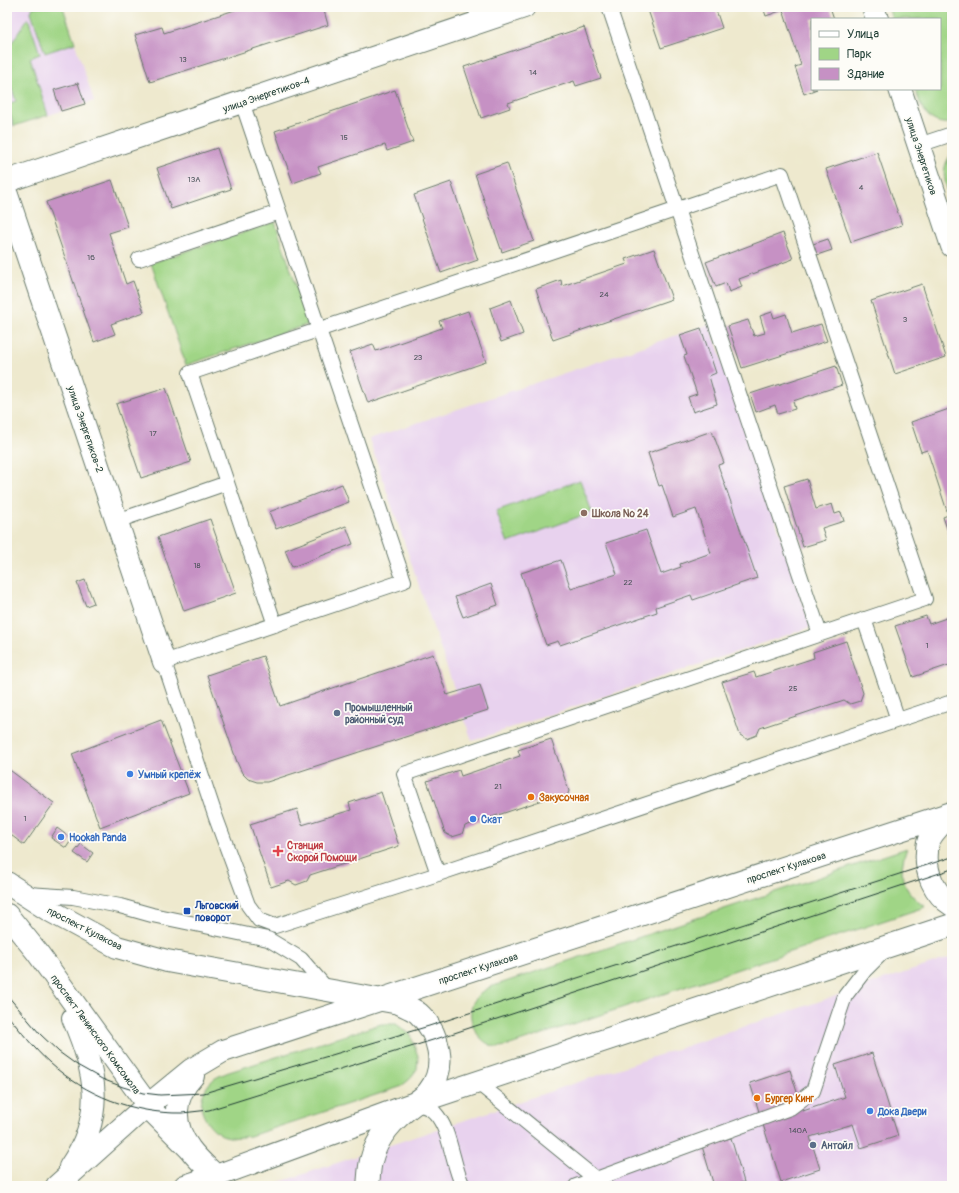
<svg xmlns="http://www.w3.org/2000/svg" width="959" height="1193" viewBox="0 0 959 1193" font-family="Pangolin,sans-serif">
	<rect width="100%" height="100%" fill="#fdfcf7"/>
	<filter id="ink" filterUnits="userSpaceOnUse"><feTurbulence type="fractalNoise" baseFrequency=".025" numOctaves="2"/><feDisplacementMap in="SourceGraphic" scale="8" xChannelSelector="R" yChannelSelector="G"/><feConvolveMatrix kernelMatrix="1 2 1 2 8 2 1 2 1" color-interpolation-filters="sRGB"/></filter>
	<filter id="wash" filterUnits="userSpaceOnUse"><feTurbulence type="fractalNoise" baseFrequency=".012" numOctaves="4" result="noise"/><feDisplacementMap in="SourceGraphic" scale="16" xChannelSelector="R" yChannelSelector="G"/><feGaussianBlur stdDeviation="0.9" result="paint"/><feColorMatrix in="noise" values="0 0 0 0 0 0 0 0 0 0 0 0 0 0 0 0 0 1.4 0 .05"/><feComposite in="paint" operator="in"/></filter>
	<g filter="url(#wash)">
		<rect width="100%" height="100%" fill="#eee9ce"/>
		<!-- built -->
		<path fill="#e8d2ee" d="M7 7H63L94 101 7 128Z
			M710 324 811 627 472 741 369 439Z
			M952 957V1186H268Z"/>
		<!-- green -->
		<path fill="#a0d586" stroke="#60895d" d="M33 7H63L75 43 45 53 31 12Z
			M888 7H951L952 11V123C928 126 921 108 915 89H940V19H892Z
			M28 18 40 54 30 58 48 115 14 126 7 104 16 101 7 74V50Z
			M952 153V204C946 185 938 171 952 153Z
			M275 222 309 324 186 365 151 263Z
			M580 480 592 512 508 543 496 511Z
			M907 848C897 875 902 890 925 907L510 1045C506 1046 502 1047 498 1047 478 1045 464 1018 474 1001 478 995 483 991 490 987Z
			M381 1024H396L410 1034 418 1056 417 1069 409 1080 400 1087 250 1136C241 1137 232 1139 222 1135 216 1132 210 1126 206 1120 197 1106 202 1089 214 1079 218 1076 224 1074 229 1072Z"/>
		<g id="blocks">
			<!-- building -->
			<path fill="#c691c4" d="M244 7H323L328 25 150 82 135 35 162 27 164 33Z
				M647 7H715L722 28 661 48Z
				M763 7H830L834 19H812V89H817L804 94 795 67 801 65 783 10 766 16Z
				M584 27 601 78 576 86 574 81 508 103 510 108 481 118 464 67Z
				M78 83 85 104 61 111 54 90Z
				M395 90 413 142 387 151 385 145 381 146 318 167 321 173 293 183 275 131Z
				M217 148 231 189 171 209 157 168Z
				M877 152 902 225 851 242 826 169Z
				M507 163 534 241 502 252 475 174Z
				M112 180 128 227 109 233 126 284 133 281 144 312 111 324 115 334 94 342 46 202Z
				M451 182 478 260 441 273 414 195Z
				M783 233 793 259 739 279 742 287 729 292 726 283 716 287 706 262Z
				M828 239 832 250 817 255 813 244Z
				M654 249 672 299 553 340 536 289 561 280 562 286 627 264 625 259Z
				M922 284 946 357 895 374 871 301Z
				M511 300 523 334 501 342 490 308Z
				M468 311 486 362 368 403 350 352 373 344 376 351 442 328 439 321Z
				M772 312 774 318 786 314 792 333 821 324 827 341 742 368 728 326 748 320 754 336 765 333 760 316Z
				M701 328 716 373 709 376 717 404 693 412 688 397 697 394 684 356 687 355 680 335Z
				M836 366 842 385 793 401 795 409 778 414 775 405 756 412 750 394Z
				M166 388 191 462 141 478 116 404Z
				M952 408V543L943 517 948 515 947 511 927 450 921 452 911 422Z
				M712 431 724 463 718 465 757 578 693 600 691 595 656 607 657 612 560 645 558 641 546 645 521 573 561 560 571 589 617 574 606 543 646 530 661 574 681 567 680 564 711 553 696 509 673 517 662 485 659 486 648 453Z
				M807 479 816 509 832 504 835 514 841 512 844 521 822 528 826 540 803 547 784 486Z
				M342 484 349 502 276 529 269 512Z
				M210 519 236 593 184 611 158 537Z
				M346 526 353 544 292 567 285 550Z
				M85 580 94 603 86 606 77 583Z
				M491 584 498 605 463 617 455 597Z
				M926 616 929 624 952 616V664L913 677 895 626Z
				M846 641 863 693 860 701 850 704 844 700 760 728 757 735 747 739 740 735 722 682 754 672 756 677 759 676 814 658 813 652Z
				M433 654 447 695 480 685 488 710 267 782H257L248 779 242 773 237 762 207 675 263 656 280 706Z
				M161 720 189 793 100 827 72 754Z
				M551 739 569 791 566 799 555 802 549 798 465 826 462 834 452 837 445 833 427 781 459 770 461 776 520 756 518 750Z
				M7 768 54 803 24 845 7 832Z
				M381 792 399 846 310 875 307 881 296 885 289 881 271 887 250 824 297 809 302 825 351 810 349 803Z
				M57 828 72 839 66 848 51 838Z
				M81 844 93 853 87 862 74 853Z
				M872 1053 898 1136 861 1148 853 1124 810 1137 820 1169 781 1182 750 1083 790 1070 803 1111 845 1097 835 1065Z
				M731 1138 744 1182 730 1186H714L702 1146Z"/>
		</g>
	</g>
	<g filter="url(#ink)">
		<use href="#blocks" fill-opacity="0" stroke="#67796a" stroke-width="1"/>
		<g fill="none" stroke-linecap="round" stroke-linejoin="round">
			<defs>
				<path id="lane" d="M475 7 480 22
					M609 7 820 634
					M242 102 404 581 164 662 216 818 248 905 259 920 275 926 438 874 952 702
					M919 145 952 134
					M139 259 279 212
					M117 521 227 483
					M864 619 898 720
					M275 625 190 373 782 174 925 599 404 774 438 874
					M28 894 73 897 120 906 152 915 268 939 301 959 328 990
					M477 1082 596 1179 790 1108 813 1091 845 996 865 970 886 949
					M415 1103C422 1105 430 1107 435 1113 451 1130 452 1165 463 1186
					M576 1186 596 1179"/>
				<path id="street" d="M7 181 524 7
					M7 195 164 662
					M368 1186C369 1178 369 1169 371 1161 377 1136 394 1119 414 1104"/>
				<path id="secondary" d="M873 7 877 19
					M900 89 952 246"/>
				<path id="primary" d="M952 815C943 822 934 830 929 840 927 843 927 848 927 852 925 872 934 894 952 905
					M7 883 47 909 117 947 167 961 399 1003C405 1006 413 1009 418 1013 439 1032 448 1067 429 1091 426 1096 420 1099 415 1103L216 1176 185 1186
					M7 915 37 952 152 1111 190 1149
					M193 1076C172 1098 172 1125 190 1149 197 1159 207 1167 216 1176
					M418 1102 952 925
					M70 1167C106 1115 96 1071 73 1018
					M57 1186 136 1115 191 1070 223 1051 952 813"/>
			</defs>
			<!-- lane casing -->
			<use href="#lane" stroke="#67796a" stroke-width="16"/>
			<!-- street casing -->
			<use href="#street" stroke="#67796a" stroke-width="24"/>
			<!-- secondary casing -->
			<use href="#secondary" stroke="#67796a" stroke-width="24"/>
			<!-- primary casing -->
			<use href="#primary" stroke="#67796a" stroke-width="24"/>
			<!-- lane -->
			<use href="#lane" stroke="#fff" stroke-width="14"/>
			<!-- street -->
			<use href="#street" stroke="#fff" stroke-width="22"/>
			<!-- secondary -->
			<use href="#secondary" stroke="#fff" stroke-width="22"/>
			<!-- primary -->
			<use href="#primary" stroke="#fff" stroke-width="22"/>
			<!-- tram -->
			<path stroke="#1f3d34" stroke-width="1" d="M7 995 40 1034 59 1052 77 1065 102 1079 123 1087 143 1093 160 1095 204 1093 429 1026 952 857
				M7 1015C21 1031 34 1049 50 1063 85 1095 134 1114 182 1113 191 1112 200 1111 209 1110L436 1039 952 869"/>
		</g>
	</g>
	<!-- markers -->
	<circle fill="#8d6e63" stroke="#fdfcf7" stroke-width="1.5" cx="584" cy="513" r="4"/>
	<g fill="#5c6f8a" stroke="#fdfcf7" stroke-width="1.5">
		<circle cx="337" cy="713" r="4"/>
		<circle cx="813" cy="1145" r="4"/>
	</g>
	<g fill="#3f7fe0" stroke="#fdfcf7" stroke-width="1.5">
		<circle cx="130" cy="774" r="4"/>
		<circle cx="473" cy="819" r="4"/>
		<circle cx="61" cy="837" r="4"/>
		<circle cx="870" cy="1111" r="4"/>
	</g>
	<g fill="#e8710a" stroke="#fdfcf7" stroke-width="1.5">
		<circle cx="531" cy="797" r="4"/>
		<circle cx="757" cy="1098" r="4"/>
	</g>
	<path fill="#e0444e" stroke="#fdfcf7" stroke-width="1.5" d="M276 845h4v4h4v4h-4v4h-4v-4h-4v-4h4z"/>
	<rect fill="#1a4fb4" stroke="#fdfcf7" stroke-width="1.5" x="183" y="907" width="8" height="8" rx="2"/>
	<g text-anchor="middle" stroke-width="3.5" stroke-linejoin="round" paint-order="stroke">
		<!-- number labels -->
		<g font-size="8" fill="#495258">
			<text x="183" y="62">13</text>
			<text x="533" y="75">14</text>
			<text x="344" y="140">15</text>
			<text x="194" y="182">13А</text>
			<text x="861" y="190">4</text>
			<text x="91" y="260">16</text>
			<text x="604" y="297">24</text>
			<text x="905" y="322">3</text>
			<text x="418" y="360">23</text>
			<text x="153" y="436">17</text>
			<text x="197" y="568">18</text>
			<text x="628" y="585">22</text>
			<text x="927" y="648">1</text>
			<text x="793" y="691">25</text>
			<text x="498" y="789">21</text>
			<text x="25" y="821">1</text>
			<text x="798" y="1133">140А</text>
		</g>
		<!-- street labels -->
		<g font-size="10" fill="#1f3d34" stroke="#fdfcf7">
			<text transform="translate(266 94) rotate(-19)" y="4">улица Энергетиков-4</text>
			<text transform="translate(922 156) rotate(72)" y="4">улица Энергетиков</text>
			<text transform="translate(86 429) rotate(71)" y="4">улица Энергетиков-2</text>
			<text transform="translate(786 867) rotate(-18)" y="4">проспект Кулакова</text>
			<text transform="translate(85 928) rotate(27)" y="4">проспект Кулакова</text>
			<text transform="translate(478 968) rotate(-18)" y="4">проспект Кулакова</text>
			<text transform="translate(96 1034) rotate(54)" y="4">проспект Ленинского Комсомола</text>
		</g>
		<!-- education labels -->
		<g font-size="10" font-weight="bold" fill="#785e54" stroke="#fdfcf7" text-anchor="start">
			<text x="592" y="517">Школа № 24</text>
		</g>
		<!-- service labels -->
		<g font-size="10" font-weight="bold" fill="#4e5e75" stroke="#fdfcf7" text-anchor="start">
			<text x="345" y="711">Промышленный<tspan x="345" dy="12">районный суд</tspan></text>
			<text x="821" y="1149">Антойл</text>
		</g>
		<!-- shop labels -->
		<g font-size="10" font-weight="bold" fill="#366cbe" stroke="#fdfcf7" text-anchor="start">
			<text x="138" y="778">Умный крепёж</text>
			<text x="481" y="823">Скат</text>
			<text x="69" y="841">Hookah Panda</text>
			<text x="878" y="1115">Дока Двери</text>
		</g>
		<!-- food labels -->
		<g font-size="10" font-weight="bold" fill="#c56008" stroke="#fdfcf7" text-anchor="start">
			<text x="539" y="801">Закусочная</text>
			<text x="765" y="1102">Бургер Кинг</text>
		</g>
		<!-- health labels -->
		<g font-size="10" font-weight="bold" fill="#be3a42" stroke="#fdfcf7" text-anchor="start">
			<text x="287" y="849">Станция<tspan x="287" dy="12">Скорой Помощи</tspan></text>
		</g>
		<!-- transit labels -->
		<g font-size="10" font-weight="bold" fill="#164399" stroke="#fdfcf7" text-anchor="start">
			<text x="195" y="909">Льговский<tspan x="195" dy="12">поворот</tspan></text>
		</g>
	</g>
	<!-- margin -->
	<rect width="959" height="1193" fill="none" stroke="#fdfcf7" stroke-width="24"/>
	<!-- legend -->
	<rect x="811" y="18" width="130" height="72" fill="#fdfcf7" stroke="#a4b0a9"/>
	<rect x="819" y="31" width="20" height="6" fill="#ffffff" stroke="#a4b0a9"/>
	<text x="847" y="38" font-size="12" fill="#1f3d34">Улица</text>
	<rect x="819" y="48" width="20" height="12" fill="#a0d586" stroke="#a4b0a9"/>
	<text x="847" y="58" font-size="12" fill="#1f3d34">Парк</text>
	<rect x="819" y="68" width="20" height="12" fill="#c691c4" stroke="#a4b0a9"/>
	<text x="847" y="78" font-size="12" fill="#1f3d34">Здание</text>
</svg>
